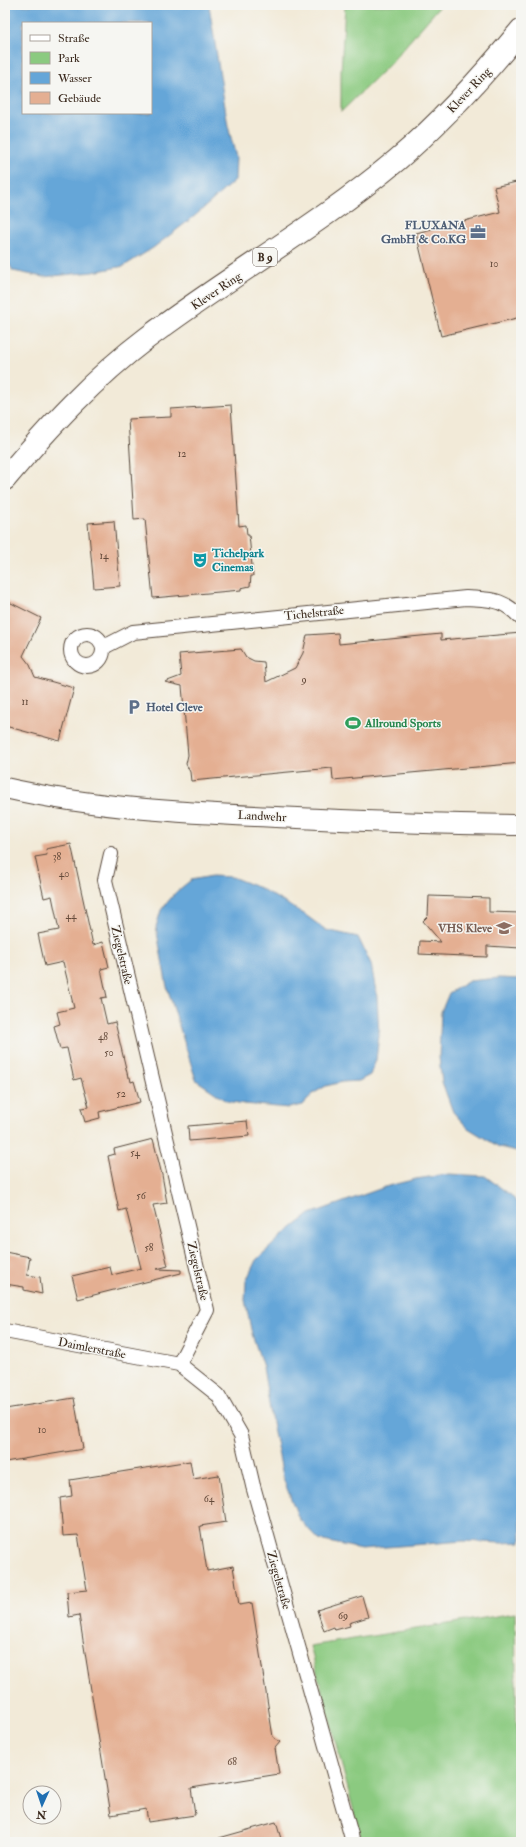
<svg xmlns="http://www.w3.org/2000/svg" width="526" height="1847" viewBox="0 0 526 1847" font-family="'IM FELL Double Pica',serif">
	<rect width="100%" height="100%" fill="#f6f6f2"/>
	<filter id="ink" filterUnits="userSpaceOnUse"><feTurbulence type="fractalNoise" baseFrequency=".025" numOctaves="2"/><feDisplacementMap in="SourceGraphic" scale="8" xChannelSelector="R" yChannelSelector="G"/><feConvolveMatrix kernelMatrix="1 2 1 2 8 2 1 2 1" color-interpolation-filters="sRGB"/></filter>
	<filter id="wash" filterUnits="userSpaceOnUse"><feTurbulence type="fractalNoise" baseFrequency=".012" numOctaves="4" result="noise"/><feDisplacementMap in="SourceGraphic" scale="16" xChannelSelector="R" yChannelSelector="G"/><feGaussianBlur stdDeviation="0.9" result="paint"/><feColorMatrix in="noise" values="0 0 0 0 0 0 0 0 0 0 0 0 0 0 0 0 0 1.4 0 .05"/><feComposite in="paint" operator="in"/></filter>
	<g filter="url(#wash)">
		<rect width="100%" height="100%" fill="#f2ead8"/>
		<!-- green -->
		<path fill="#8bca80" stroke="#637a4f" d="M345 5H441L388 66 341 112V71Z
			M515 1613 517 1748H521V1842H362L310 1646Z"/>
		<!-- water -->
		<path fill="#65a6d8" stroke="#50687b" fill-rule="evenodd" d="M5 5H209L228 126 236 157 235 180 196 215 153 248 124 266 93 272 43 277 13 271 5 257ZM23 23H151V113H23Z
			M212 876 232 877 260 888 304 914 326 930 358 937 371 964 377 997 379 1035 376 1060 370 1075 359 1081 342 1082 326 1086 314 1093 303 1105 289 1108 244 1104 227 1101 196 1080 167 987 156 927 161 910 176 892 191 880Z
			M499 978 521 979V1152L499 1147 468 1128 453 1112 442 1082 439 1057 441 1012 449 993 469 981Z
			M449 1174 485 1176 512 1196 521 1209V1542L501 1543 463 1541 361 1549 319 1540 299 1519 284 1481 272 1422 263 1367 252 1334 245 1300 246 1281 256 1260 282 1236 310 1214 388 1186 416 1179Z"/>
		<g id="blocks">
			<!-- building -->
			<path fill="#e4af92" d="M521 181V317L441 336 416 233 500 212 494 187Z
				M231 405 239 526 246 525 247 535H249L253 576H251L250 586 241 588V590L153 598 145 519 134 520 128 419 171 417V409Z
				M114 521 120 586 94 588 88 523Z
				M5 600 41 618 23 656 30 665 35 677 74 688 60 741 5 726Z
				M338 633 339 644 441 634V640L521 633V763L333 780 332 768 191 781 190 772 186 764 188 755 182 686 165 682 181 676 179 654 241 649 246 657 254 661 264 662 266 682 295 668 303 653 307 635Z
				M71 844 93 945 103 942 109 967 101 969 107 997 101 998 107 1024 115 1022 128 1077H130L131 1082 134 1081 140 1102 99 1112 100 1118 85 1122 81 1108 89 1107 81 1078 74 1080 67 1048 60 1049 54 1026 60 1024 57 1012 74 1008 63 962 45 966 38 934 59 930 52 896 44 898 35 857 47 855 46 849Z
				M429 896 489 898V912L521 913V948L487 946V957L419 954 420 941 441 942 423 921 428 916Z
				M247 1121 249 1136 189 1141 188 1126Z
				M153 1139 162 1175 167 1203 153 1205 168 1266 157 1269 181 1270V1273L78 1299 72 1276 110 1267 112 1275 141 1268 126 1209 119 1211 108 1156 115 1154 114 1149Z
				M5 1252 30 1257 27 1275 40 1277 42 1294 24 1290V1287L5 1284Z
				M74 1398 83 1449 5 1462V1409Z
				M190 1461 193 1479 219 1475 226 1522 200 1526 207 1571 233 1566 239 1605 252 1603 273 1737 280 1742 275 1748 279 1774 191 1788 195 1815 148 1822 146 1809 111 1815 79 1615 69 1617 67 1592 87 1590 78 1535 63 1536 60 1498 72 1496 70 1480Z
				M362 1596 368 1617 349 1623 350 1626 335 1630 334 1627 324 1631 317 1610Z
				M276 1822 282 1842H220L219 1838Z"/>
		</g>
	</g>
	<g filter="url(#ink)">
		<use href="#blocks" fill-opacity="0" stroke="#56473a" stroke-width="1"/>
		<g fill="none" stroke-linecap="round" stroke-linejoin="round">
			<defs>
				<path id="street" d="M71 650a16 16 0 1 1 32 0a16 16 0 1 1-32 0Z
					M104 647 133 632 466 598C492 600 502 598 521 618
					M111 854 105 880 207 1310 179 1364 218 1395 241 1435 253 1486 353 1842
					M5 1331 179 1364"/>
				<path id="secondary" d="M5 788C94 808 185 813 276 817 358 821 439 824 521 825"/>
				<path id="primary" d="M5 479C48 428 94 378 147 338 229 276 318 226 397 160 443 121 483 76 521 30"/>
			</defs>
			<!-- street casing -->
			<use href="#street" stroke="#56473a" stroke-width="16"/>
			<!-- secondary casing -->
			<use href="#secondary" stroke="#56473a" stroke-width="22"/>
			<!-- primary casing -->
			<use href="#primary" stroke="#56473a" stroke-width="24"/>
			<!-- street -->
			<use href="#street" stroke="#fff" stroke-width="14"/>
			<!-- secondary -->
			<use href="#secondary" stroke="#fff" stroke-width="20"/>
			<!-- primary -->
			<use href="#primary" stroke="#fff" stroke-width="22"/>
		</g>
	</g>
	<!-- icons -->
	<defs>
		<symbol id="office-bare" viewBox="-9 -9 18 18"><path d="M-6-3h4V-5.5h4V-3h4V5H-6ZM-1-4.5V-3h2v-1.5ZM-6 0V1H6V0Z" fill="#5c6f8a" stroke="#f6f6f2" stroke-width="2.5" paint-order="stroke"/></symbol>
		<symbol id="theatre-bare" viewBox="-9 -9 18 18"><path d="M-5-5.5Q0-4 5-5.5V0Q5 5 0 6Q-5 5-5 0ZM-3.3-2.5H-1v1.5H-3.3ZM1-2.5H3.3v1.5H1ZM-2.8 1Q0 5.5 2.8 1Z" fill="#0f9aa8" stroke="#f6f6f2" stroke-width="2.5" paint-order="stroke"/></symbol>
		<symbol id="parking-bare" viewBox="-9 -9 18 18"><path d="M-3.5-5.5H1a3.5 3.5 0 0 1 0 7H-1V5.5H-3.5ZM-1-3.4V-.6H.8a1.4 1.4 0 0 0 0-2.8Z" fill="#5c6f8a" stroke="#f6f6f2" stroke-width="2.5" paint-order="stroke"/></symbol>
		<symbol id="stadium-bare" viewBox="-9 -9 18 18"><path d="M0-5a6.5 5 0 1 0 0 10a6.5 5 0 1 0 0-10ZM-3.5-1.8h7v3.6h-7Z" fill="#2e9e5b" stroke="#f6f6f2" stroke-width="2.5" paint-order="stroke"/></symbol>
		<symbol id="university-bare" viewBox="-9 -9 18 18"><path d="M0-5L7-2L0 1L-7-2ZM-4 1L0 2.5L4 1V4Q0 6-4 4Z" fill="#8d6e63" stroke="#f6f6f2" stroke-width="2.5" paint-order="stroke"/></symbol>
	</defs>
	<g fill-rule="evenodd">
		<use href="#office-bare" x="467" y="221" width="22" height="22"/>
		<use href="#theatre-bare" x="189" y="549" width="22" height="22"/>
		<use href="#parking-bare" x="123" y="696" width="22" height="22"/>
		<use href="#stadium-bare" x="342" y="712" width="22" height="22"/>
		<use href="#university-bare" x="493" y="917" width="22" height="22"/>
	</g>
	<g text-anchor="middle" stroke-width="3" stroke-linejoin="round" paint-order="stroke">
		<!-- number labels -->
		<g font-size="10" fill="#654b3b">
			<text x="494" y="267">10</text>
			<text x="182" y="457">12</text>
			<text x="104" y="559">14</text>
			<text x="304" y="683">9</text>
			<text x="25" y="705">11</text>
			<text x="57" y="860">38</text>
			<text x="64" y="877">40</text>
			<text x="71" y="919">44</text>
			<text x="103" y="1040">48</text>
			<text x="109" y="1056">50</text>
			<text x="121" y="1097">52</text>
			<text x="135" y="1156">54</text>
			<text x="141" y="1199">56</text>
			<text x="149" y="1251">58</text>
			<text x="42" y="1433">10</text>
			<text x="209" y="1502">64</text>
			<text x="343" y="1619">69</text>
			<text x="232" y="1765">68</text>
		</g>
		<!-- shield labels -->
		<rect fill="#f6f6f2" stroke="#73675e" stroke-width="1" x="253" y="248" width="24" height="18" rx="3"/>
		<g font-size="11" font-weight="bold" fill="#3b2a1e">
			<text x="265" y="261">B 9</text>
		</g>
		<!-- street labels -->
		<g font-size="12" fill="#3b2a1e" stroke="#f6f6f2">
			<text transform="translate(469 90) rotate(-47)" y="4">Klever Ring</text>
			<text transform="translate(216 291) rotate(-34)" y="4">Klever Ring</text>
			<text transform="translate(314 613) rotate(-6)" y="4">Tichelstraße</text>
			<text transform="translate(262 816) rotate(3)" y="4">Landwehr</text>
			<text transform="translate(122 955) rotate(77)" y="4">Ziegelstraße</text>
			<text transform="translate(198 1271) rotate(77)" y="4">Ziegelstraße</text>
			<text transform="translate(92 1348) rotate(11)" y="4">Daimlerstraße</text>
			<text transform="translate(279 1580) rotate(74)" y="4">Ziegelstraße</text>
		</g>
		<!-- service labels -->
		<g font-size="12" font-weight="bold" fill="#4e5e75" stroke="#f6f6f2" text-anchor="end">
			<text x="466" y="229">FLUXANA<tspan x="466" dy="14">GmbH &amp; Co.KG</tspan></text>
			<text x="146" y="711" text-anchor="start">Hotel Cleve</text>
		</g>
		<!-- culture labels -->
		<g font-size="12" font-weight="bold" fill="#0d838f" stroke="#f6f6f2" text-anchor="start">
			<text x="212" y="557">Tichelpark<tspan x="212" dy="14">Cinemas</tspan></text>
		</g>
		<!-- leisure labels -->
		<g font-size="12" font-weight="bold" fill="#27864d" stroke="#f6f6f2" text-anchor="start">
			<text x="365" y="727">Allround Sports</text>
		</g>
		<!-- education labels -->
		<g font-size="12" font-weight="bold" fill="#785e54" stroke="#f6f6f2" text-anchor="end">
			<text x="492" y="932">VHS Kleve</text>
		</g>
	</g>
	<!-- margin -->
	<rect width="526" height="1847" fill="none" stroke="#f6f6f2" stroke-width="20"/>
	<!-- legend -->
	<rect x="22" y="22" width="130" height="92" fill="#f6f6f2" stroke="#aba49d"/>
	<rect x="30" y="35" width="20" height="6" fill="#ffffff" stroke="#aba49d"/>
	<text x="58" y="42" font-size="12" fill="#3b2a1e">Straße</text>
	<rect x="30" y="52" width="20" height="12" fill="#8bca80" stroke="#aba49d"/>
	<text x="58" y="62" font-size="12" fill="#3b2a1e">Park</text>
	<rect x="30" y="72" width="20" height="12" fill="#65a6d8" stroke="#aba49d"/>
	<text x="58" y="82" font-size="12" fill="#3b2a1e">Wasser</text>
	<rect x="30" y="92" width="20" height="12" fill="#e4af92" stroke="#aba49d"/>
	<text x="58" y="102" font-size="12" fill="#3b2a1e">Gebäude</text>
	<!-- north arrow -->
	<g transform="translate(42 1805) rotate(183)"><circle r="19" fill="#f6f6f2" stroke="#aba49d"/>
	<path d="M0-3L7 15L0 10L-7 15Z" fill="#1f6fb2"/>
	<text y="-6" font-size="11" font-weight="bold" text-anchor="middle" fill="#3b2a1e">N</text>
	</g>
</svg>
